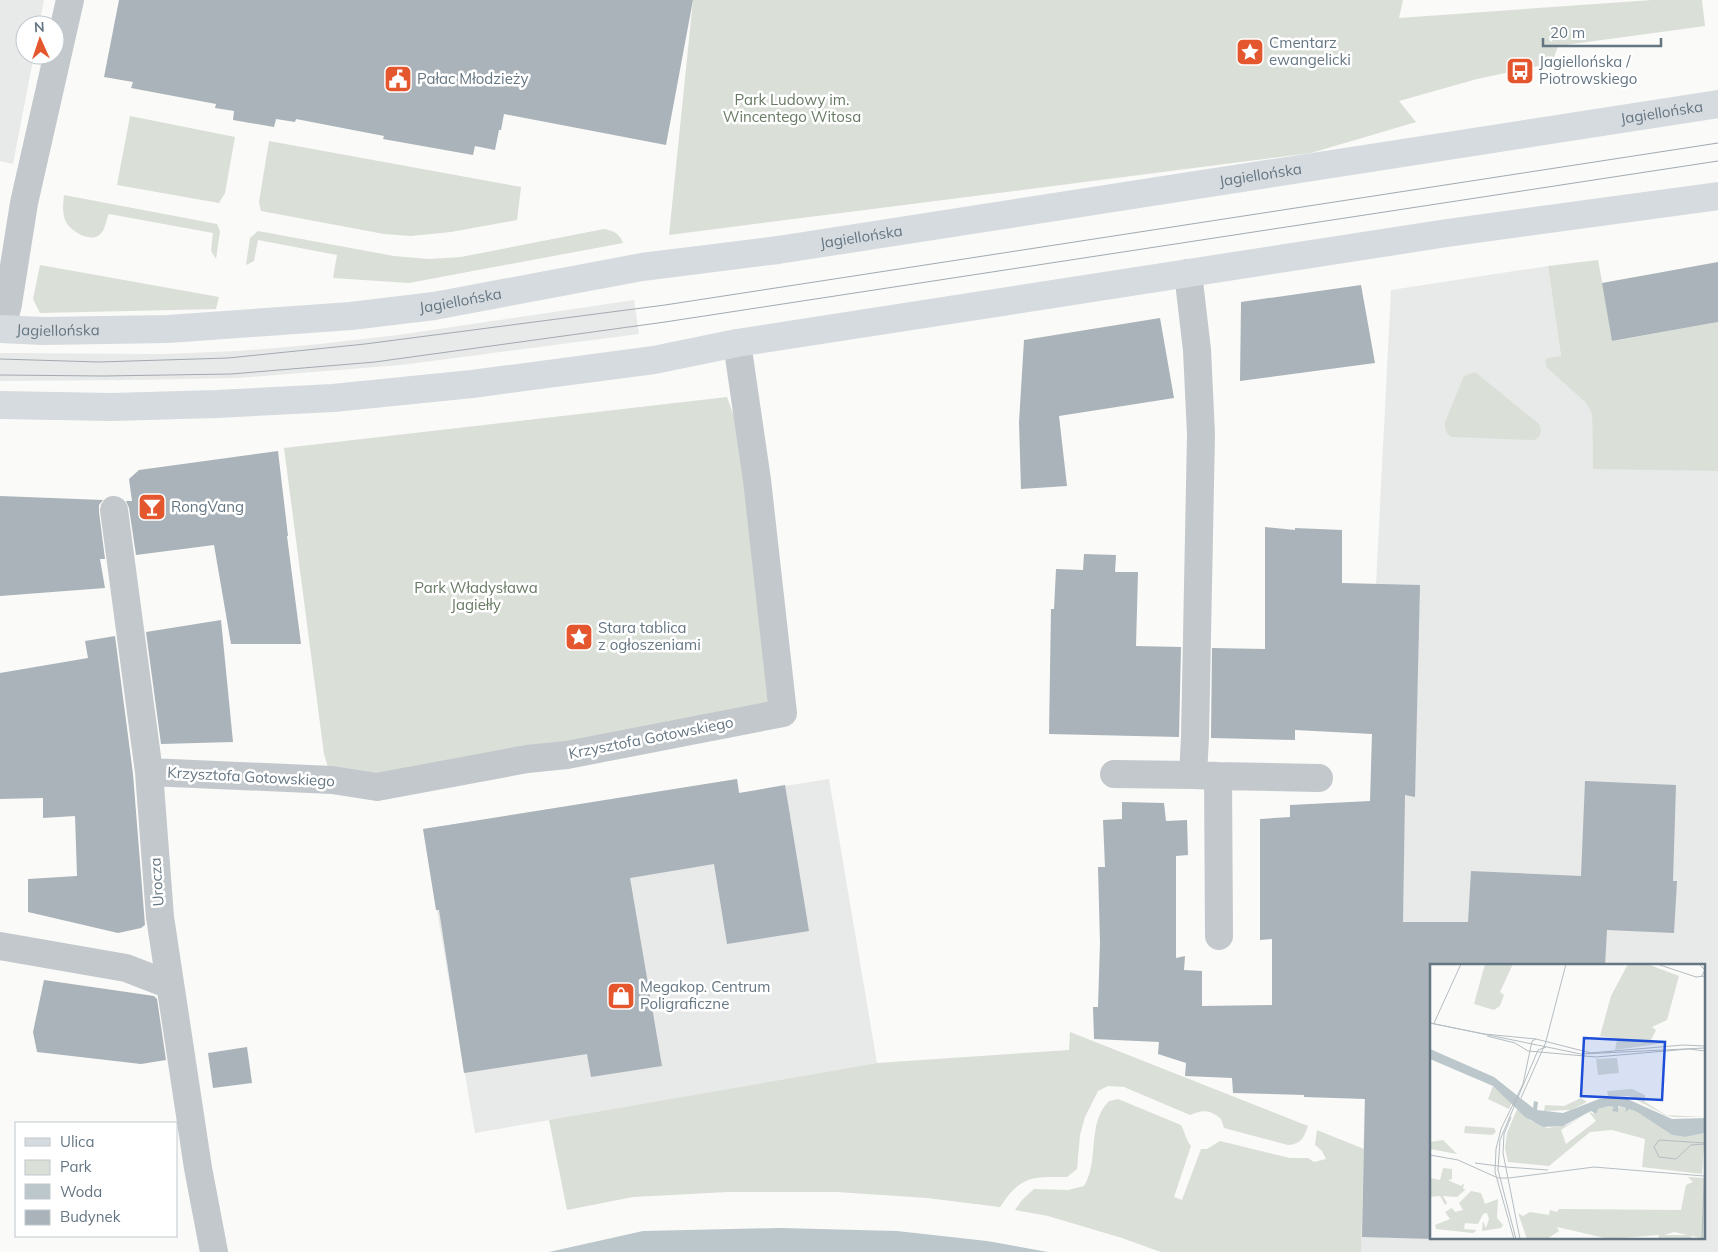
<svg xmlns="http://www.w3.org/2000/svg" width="1718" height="1252" viewBox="0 0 1718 1252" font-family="Mulish,sans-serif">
	<rect width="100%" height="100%" fill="#fafaf8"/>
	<!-- built -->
	<path fill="#e8e9e9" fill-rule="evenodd" d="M0 0H44L39 25H25V55H34L13 164 0 161Z
		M1548 266 1561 356 1545 361 1546 367 1586 403 1592 414 1593 468 1718 471V1252H1361L1376 584 1391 290ZM1432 966H1704V1238H1432Z
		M634 300 639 334 401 365 237 378 138 380 0 381V353L164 354 238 351 320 344 398 335Z
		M737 779 740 793 829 779 877 1063 475 1133 423 829Z"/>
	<!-- green -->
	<path fill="#dadfd7" d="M693 0H1403L1399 18 1652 0H1702L1705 26 1558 46 1552 63 1477 79 1399 101 1416 122 1311 153 669 235Z
		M130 116 235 137 225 193 219 203 117 185Z
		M269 141 521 187 517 220 451 232 411 236 384 234 261 211 259 202Z
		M64 195 217 224 220 231 216 259 211 251 213 233 109 214C106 219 106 227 102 232 94 245 71 232 66 222 62 214 63 204 64 195Z
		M604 229C614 231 619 233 623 243L409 283 333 278 337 255 258 240 254 261 246 265 250 238 258 231 394 256 429 259 461 257Z
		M1598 260 1613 341 1718 322V471L1593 469 1592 414 1586 403 1546 367 1545 361 1548 358 1561 356 1548 266Z
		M40 265 219 297 216 309 40 313 33 299Z
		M1475 372 1539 424 1541 430 1539 437 1534 440 1452 437C1445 433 1445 430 1445 422L1464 376Z
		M727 397 757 480 783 713 332 780 324 754 284 448Z
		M1070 1032 1308 1126C1304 1138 1301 1144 1288 1145L1224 1128 1221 1119C1211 1110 1203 1109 1190 1115L1124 1087 1108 1086 1098 1091 1085 1117 1080 1135 1077 1169 1067 1177C1032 1177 1021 1175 1000 1207L927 1198 837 1192H728L633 1197 567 1210 549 1120 877 1063 1069 1050Z
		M1118 1099 1181 1125C1185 1132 1186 1140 1191 1146L1174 1197 1182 1200 1201 1149H1207L1220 1141 1290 1158H1308L1314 1162 1326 1159 1322 1151 1315 1145 1317 1130 1364 1149 1361 1252H1161L1122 1238 1048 1216 1015 1210 1022 1200 1034 1189 1068 1190 1084 1186C1100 1161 1086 1124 1109 1101Z"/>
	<!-- water -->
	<path fill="#bbc7cb" d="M780 1228 897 1231 987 1241 1048 1252H549L643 1231Z"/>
	<!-- building -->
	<path fill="#aab3b9" d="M119 0H693L666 145 504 114 501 130H499L495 150 475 146 473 155 383 139 384 136 296 119 295 122 276 119 274 127 233 120 234 111 215 108 216 104 131 88 133 82 104 77Z
		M1718 262V322L1612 341 1602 283Z
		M1361 285 1375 363 1240 381 1241 302Z
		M1160 318 1174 398 1059 416 1067 486 1021 489 1019 422 1024 340Z
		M278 451 288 536H287L301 644H231L214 545 136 555 129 508 126 501H132L129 479 139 470Z
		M0 496 103 500 99 505V512L105 559H100L105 588 0 596Z
		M1265 527 1295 530V528L1342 530V583L1420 585 1415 797 1405 795 1403 922H1468L1471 871 1581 876 1585 781 1676 785 1673 881H1677L1674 933 1607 930 1605 966H1432V1239L1362 1237 1365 1099 1304 1097V1095L1233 1093 1232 1078 1185 1076 1186 1063 1158 1054 1159 1042 1094 1039 1093 1007H1098L1100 943 1098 867H1105L1103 820 1122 819V802L1164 803 1166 821 1187 820 1188 855 1176 856V958L1185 956 1184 970 1202 971V1006L1272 1005V939L1260 940V819L1290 817V805L1370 801 1372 734 1295 730V740L1211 738 1212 648 1265 649Z
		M1084 554 1116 555 1115 572H1138L1136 646 1181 647 1179 737 1049 734 1051 609H1054L1056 569 1083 570Z
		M221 620 233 742 161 744 146 632Z
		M115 636 133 774 145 925 141 928 118 933 28 912V879L77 876 75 816 43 818V798L0 799V673L88 658 85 641Z
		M737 779 739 793 785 785 809 931 727 944 714 864 630 878 662 1066 591 1077 587 1054 464 1073 439 910H436L423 829Z
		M44 980 154 996 157 999 166 1060 141 1064 37 1052 33 1032Z
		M247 1047 252 1083 213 1088 208 1053Z"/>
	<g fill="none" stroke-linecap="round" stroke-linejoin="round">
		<!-- street -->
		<path stroke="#c3c8cc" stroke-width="28" d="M1188 273 1197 350 1201 434 1195 737 1193 775 1218 776 1219 936
			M0 319 5 316 8 304 24 203 70 0
			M114 510 149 772 160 917 198 1168 214 1252
			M149 772 332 780 377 787 527 759 567 755 783 713 757 480 737 343
			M1114 774 1193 775
			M1218 776 1319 778
			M0 946 126 968 170 985"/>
		<!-- secondary -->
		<g stroke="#d6dbdf" stroke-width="28">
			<path id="s1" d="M0 329 43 331 168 329 351 316 434 306 642 267 778 250 1718 104"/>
			<path d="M0 405 112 407 217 404 333 398 472 384 654 360 737 343 1447 233 1718 196"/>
		</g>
		<!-- tram -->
		<path stroke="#a2aab0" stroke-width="1" d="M0 359 99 362 228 358 365 344 665 305 1718 143
			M0 375 103 376 231 374 375 362 665 322 1718 161"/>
	</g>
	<!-- icons -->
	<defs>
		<symbol id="sight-square" viewBox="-11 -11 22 22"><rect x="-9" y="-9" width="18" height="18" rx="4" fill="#e4572e" stroke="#fff"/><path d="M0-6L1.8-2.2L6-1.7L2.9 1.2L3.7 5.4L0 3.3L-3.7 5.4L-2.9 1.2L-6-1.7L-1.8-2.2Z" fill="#fff"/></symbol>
		<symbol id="bus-square" viewBox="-11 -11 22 22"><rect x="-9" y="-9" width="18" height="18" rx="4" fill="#e4572e" stroke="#fff"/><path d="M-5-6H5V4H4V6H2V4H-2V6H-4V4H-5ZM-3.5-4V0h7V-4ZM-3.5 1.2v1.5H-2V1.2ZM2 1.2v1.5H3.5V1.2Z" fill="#fff"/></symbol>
		<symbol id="civic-square" viewBox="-11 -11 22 22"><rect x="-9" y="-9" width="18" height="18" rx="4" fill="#e4572e" stroke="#fff"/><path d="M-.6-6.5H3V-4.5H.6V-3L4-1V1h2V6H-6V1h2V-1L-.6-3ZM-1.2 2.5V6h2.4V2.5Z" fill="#fff"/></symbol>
		<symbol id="bar-square" viewBox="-11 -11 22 22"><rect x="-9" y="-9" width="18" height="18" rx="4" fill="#e4572e" stroke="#fff"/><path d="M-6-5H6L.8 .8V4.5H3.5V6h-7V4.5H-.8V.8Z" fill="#fff"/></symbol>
		<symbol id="shop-square" viewBox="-11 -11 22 22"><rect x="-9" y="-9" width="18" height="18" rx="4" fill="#e4572e" stroke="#fff"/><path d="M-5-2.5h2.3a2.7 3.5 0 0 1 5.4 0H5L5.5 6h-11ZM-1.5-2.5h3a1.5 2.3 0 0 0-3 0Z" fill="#fff"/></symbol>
	</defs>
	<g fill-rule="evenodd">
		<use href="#sight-square" x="1234" y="36" width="32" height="32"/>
		<use href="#bus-square" x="1504" y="55" width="32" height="32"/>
		<use href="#civic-square" x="382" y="63" width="32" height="32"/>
		<use href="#bar-square" x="136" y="491" width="32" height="32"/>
		<use href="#sight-square" x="563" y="621" width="32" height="32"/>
		<use href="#shop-square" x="605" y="980" width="32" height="32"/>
	</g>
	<g text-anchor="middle" stroke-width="5" stroke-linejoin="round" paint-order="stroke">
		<!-- poi labels -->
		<g font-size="15" fill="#657683" stroke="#fff" text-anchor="start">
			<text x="1269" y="48">Cmentarz<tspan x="1269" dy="17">ewangelicki</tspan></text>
			<text x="1539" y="67">Jagiellońska /<tspan x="1539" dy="17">Piotrowskiego</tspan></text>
			<text x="417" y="84">Pałac Młodzieży</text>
			<text x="171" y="512">RongVang</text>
			<text x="598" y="633">Stara tablica<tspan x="598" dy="17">z ogłoszeniami</tspan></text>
			<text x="640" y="992">Megakop. Centrum<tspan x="640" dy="17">Poligraficzne</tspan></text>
		</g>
		<!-- park labels -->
		<g font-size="15" fill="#687a64" stroke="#fff">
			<text x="792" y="105">Park Ludowy im.<tspan x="792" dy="17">Wincentego Witosa</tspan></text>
			<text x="476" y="593">Park Władysława<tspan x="476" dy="17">Jagiełły</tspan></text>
		</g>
		<!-- street labels -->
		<g font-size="15" fill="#657683" stroke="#fff">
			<text dy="5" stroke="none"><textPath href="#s1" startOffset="1678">Jagiellońska</textPath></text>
			<text dy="5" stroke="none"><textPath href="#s1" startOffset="1272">Jagiellońska</textPath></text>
			<text dy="5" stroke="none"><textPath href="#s1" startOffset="868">Jagiellońska</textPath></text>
			<text dy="5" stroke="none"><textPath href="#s1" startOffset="462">Jagiellońska</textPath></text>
			<text dy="5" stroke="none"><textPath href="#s1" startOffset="58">Jagiellońska</textPath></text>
			<text transform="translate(651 738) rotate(-11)" y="5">Krzysztofa Gotowskiego</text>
			<text transform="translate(251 777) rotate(3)" y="5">Krzysztofa Gotowskiego</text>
			<text transform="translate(157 882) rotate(-94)" y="5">Urocza</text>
		</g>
	</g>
	<!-- overview -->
	<g transform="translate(1430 964)">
		<rect width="275" height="275" fill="#fafaf8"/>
		<path d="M55 0H83L70 28 74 31 70 42 64 46 44 40ZM198 0H217L249 12 237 56 222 63 226 66 220 78 234 79 185 86 187 75 170 72 181 32ZM187 94 189 109 168 111 166 95ZM63 122 82 139 79 145 58 135ZM202 125 215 131V138L236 151 275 153H244L235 151 199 132H178L177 127ZM151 134 157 138 141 146 114 147 115 141 134 142ZM179 142 196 144 195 149 199 145 207 148 242 171 255 173 275 169 272 210 212 203 215 175 182 166 160 168 119 202 78 198 75 184 77 169 87 145 101 157 117 164 137 161 153 152 131 166 136 180 166 157 159 148 165 150 168 145ZM35 162 64 164 66 168 62 171 34 169ZM13 176 27 190 32 191 0 185V178ZM13 204 22 205V215L18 216 31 222 34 219 33 225H36L27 233 13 232 17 239 15 241 10 232 0 233V214L10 216ZM258 213 275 214V275L244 268 235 271H260L263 275H228L229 271 179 275 127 263 129 267 117 275H97L88 249 93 252 100 248 119 251 120 246 127 248 129 245 251 246 256 221 263 218ZM41 227 51 229 55 240 68 235 67 254 73 261 71 264 52 267 53 257 56 264 59 255 57 249 53 250 48 260 35 259 34 265 47 266 43 269 6 265 5 261 20 255 15 248 22 244 25 248 33 246 29 239Z" fill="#dadfd7"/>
		<path d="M0 85 64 113 103 144 104 137 108 138 107 146 133 149 169 135 193 133 242 155 275 154V169L255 173 242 171 207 148 199 145 195 149 196 144 188 142V148L182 147 184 143 179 142 168 145 166 150 161 147 133 162 113 163 95 153 63 122 0 95Z" fill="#bbc7cb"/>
		<path fill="none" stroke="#b5bdc2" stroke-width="1" d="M227 0 266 13 275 12M269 0 275 6 271 13M0 59 54 70 106 75M0 59 151 90 275 84M4 59 31 0M57 72 85 79 98 87M116 77 136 0M98 87 166 93 259 85 275 87M91 134 116 78M81 153 74 170 73 189 90 275M275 179 229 176 224 183 229 193 246 195 261 181 275 180M0 191 28 196 68 214H79M45 199 76 203M76 203 118 206M79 214 164 203 274 212M84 275 65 208 66 185 71 165 93 120 102 77 106 75 161 89 253 81 275 82M86 275 68 206 70 176 108 86 116 83M272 275 275 195"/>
		<path fill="#1d4ed8" fill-opacity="0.15" stroke="#1d4ed8" stroke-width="2.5" d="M154 74 235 78 232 136 151 132Z"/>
		<rect width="275" height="275" fill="none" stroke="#657683" stroke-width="2.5"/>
	</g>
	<!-- legend -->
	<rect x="15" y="1122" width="162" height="115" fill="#ffffff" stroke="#c1c8cd"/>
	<rect x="25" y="1138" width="25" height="8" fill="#d6dbdf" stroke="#c1c8cd"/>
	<text x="60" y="1147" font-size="15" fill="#657683">Ulica</text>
	<rect x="25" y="1160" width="25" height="15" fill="#dadfd7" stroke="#c1c8cd"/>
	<text x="60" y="1172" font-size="15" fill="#657683">Park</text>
	<rect x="25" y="1184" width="25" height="15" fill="#bbc7cb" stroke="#c1c8cd"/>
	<text x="60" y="1197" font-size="15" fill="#657683">Woda</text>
	<rect x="25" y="1210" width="25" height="15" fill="#aab3b9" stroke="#c1c8cd"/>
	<text x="60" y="1222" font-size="15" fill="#657683">Budynek</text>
	<!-- north arrow -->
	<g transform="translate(40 40) rotate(357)"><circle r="24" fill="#ffffff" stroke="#c1c8cd"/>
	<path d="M0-4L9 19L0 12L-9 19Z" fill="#e4572e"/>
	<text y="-8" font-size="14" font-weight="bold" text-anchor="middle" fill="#657683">N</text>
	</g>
	<!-- scale -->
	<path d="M1543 38v8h118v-8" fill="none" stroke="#657683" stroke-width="2.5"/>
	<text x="1550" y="38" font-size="15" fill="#657683" stroke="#ffffff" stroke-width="4" paint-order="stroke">20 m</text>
</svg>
